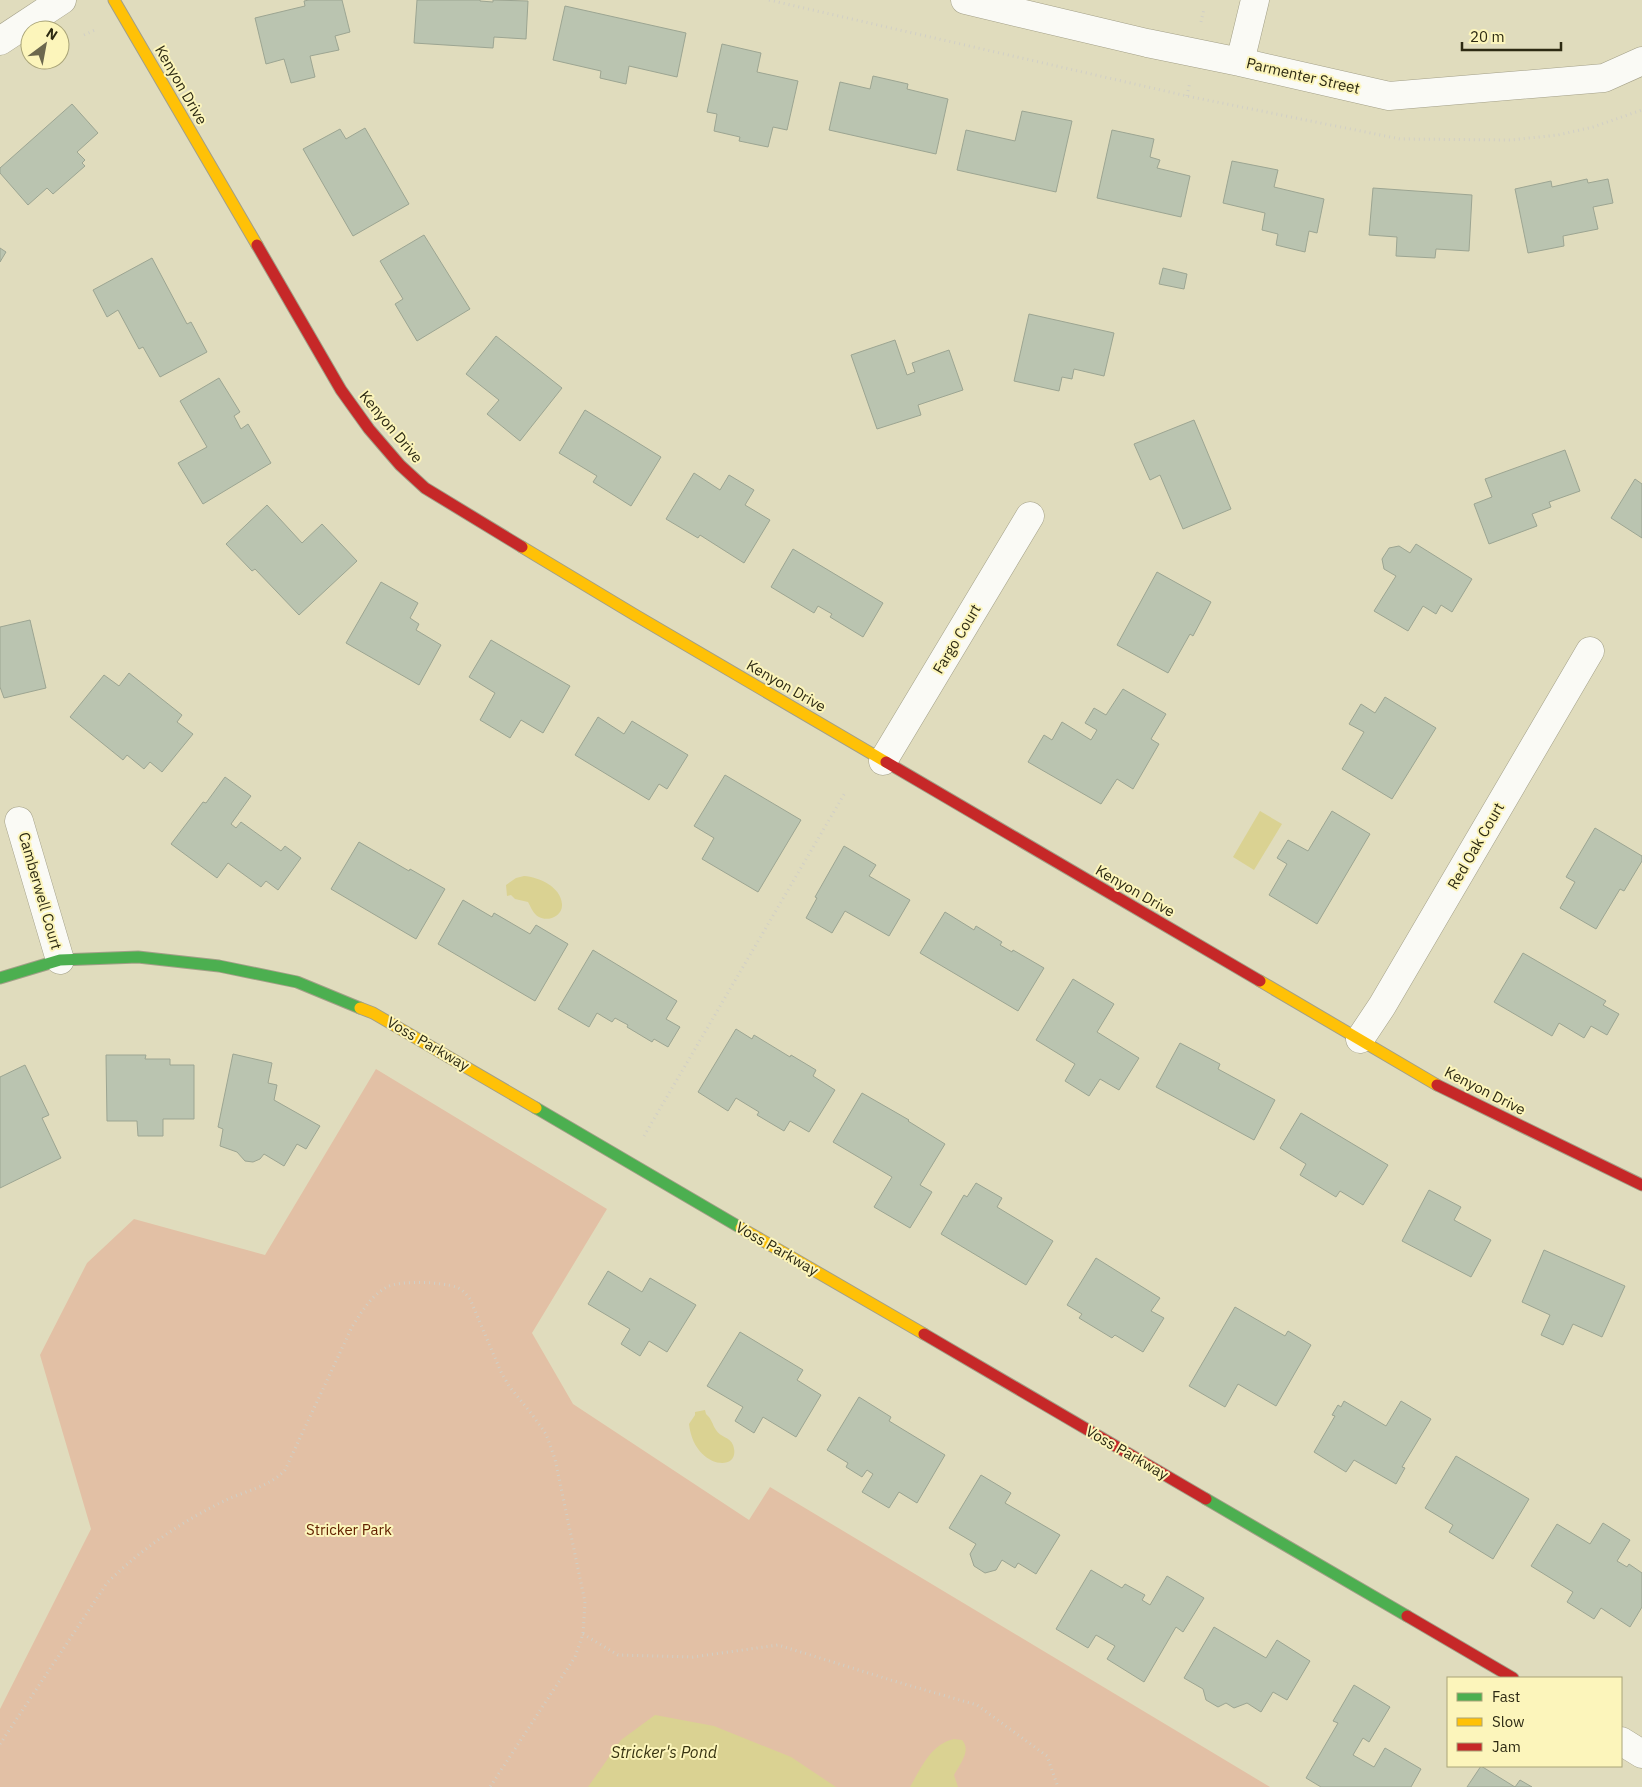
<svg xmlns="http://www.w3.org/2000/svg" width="1642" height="1787" viewBox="0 0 1642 1787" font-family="'IBM Plex Sans',sans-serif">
	<rect width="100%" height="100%" fill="#e0dcbd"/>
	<!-- green -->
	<path fill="#e2c0a5" d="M376 1069 607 1209 532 1333 573 1404 749 1520 770 1487 1270 1787H0V1709L91 1529 40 1355 87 1263 134 1219 265 1255Z"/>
	<!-- water -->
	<path fill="#dad292" d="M1260 811 1282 824 1254 870 1233 857Z
		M524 876C539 877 561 887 562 904 563 916 548 922 539 917 533 914 531 907 528 902L515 899 511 895 507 896 506 885 516 878Z
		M705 1410 706 1414C712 1419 712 1424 716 1430 720 1437 730 1437 733 1445 743 1473 694 1470 689 1424L695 1415V1412Z
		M655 1715 714 1726 791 1757 836 1787H588L621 1740Z
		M954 1739 962 1740C972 1751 959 1765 954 1775L958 1787H910C921 1768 931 1744 954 1739Z"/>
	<!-- building -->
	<path fill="#bac4b0" stroke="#9ca592" d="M309 0H342L350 32 335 36 339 50 310 56 315 77 291 83 284 59 266 64 255 18 305 6 304 1Z
		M417 0H480V1L493 2V0L528 1 526 39 494 37 493 48 414 43Z
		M565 6 686 33 677 77 629 66 626 84 600 78 601 71 553 60Z
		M722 44 761 53 757 72 798 81 787 130 773 127 768 147 739 141 740 137 714 131 717 114 707 112Z
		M873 76 908 84 907 89 948 99 936 154 829 130 840 82 870 89Z
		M72 104 98 133 77 152 85 160 82 163 85 166 53 194 47 188 28 205 0 173V168Z
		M1022 111 1072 121 1056 192 957 170 966 130 1015 141Z
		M365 128 409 204 353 236 303 149 340 129 346 139Z
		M1112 130 1154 139 1150 157 1160 160 1157 168 1190 176 1181 217 1097 198Z
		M1232 161 1278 170 1274 187 1324 199 1317 233 1309 231 1305 252 1276 245 1278 234 1262 230 1265 213 1223 203Z
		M1587 179 1588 183 1608 179 1613 203 1593 207 1598 229 1563 236 1564 246 1528 253 1515 189 1551 181 1552 187Z
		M1373 188 1472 195 1469 251 1436 249 1435 258 1396 256 1397 237 1369 235Z
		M424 235 470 309 417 341 395 304 403 299 380 261Z
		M0 248 6 252 0 262Z
		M152 258 187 324 191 322 207 352 160 377 143 347 139 349 118 310 107 317 93 290Z
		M1163 268 1187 274 1184 289 1159 284Z
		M1029 314 1114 333 1104 376 1074 369 1072 379 1062 377 1059 391 1014 381Z
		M496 336 562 388 520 441 487 414 499 400 466 374Z
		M895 340 907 375 915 372 912 363 949 350 963 390 918 405 921 415 877 429 851 355Z
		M219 378 240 412 234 416 241 429 248 424 271 463 203 504 178 463 207 447 180 401Z
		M585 410 661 457 631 506 593 482 597 476 559 453Z
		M1194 420 1231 509 1183 529 1160 475 1150 480 1134 444Z
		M1565 450 1580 491 1549 502 1551 507 1532 514 1537 526 1489 544 1474 504 1492 497 1485 479Z
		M694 473 720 490 729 475 754 490 745 505 770 520 744 563 700 535 698 538 666 519Z
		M1635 479 1642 484V538L1611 518Z
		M267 505 302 543 322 524 357 561 299 615 255 569 252 571 226 544Z
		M1416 544 1472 579 1452 612 1441 605 1436 614 1423 606 1408 631 1374 611 1396 576 1384 569 1382 559 1389 548 1399 546 1410 553Z
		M793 549 883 603 863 637 830 617 832 614 818 606 814 613 771 587Z
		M1157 572 1211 602 1193 636 1190 634 1168 673 1117 645Z
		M381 582 418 603 410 618 419 624 416 630 441 645 419 685 346 643Z
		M30 620 46 688 4 698 0 687V627Z
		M491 640 570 686 543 733 521 720 510 738 480 720 495 693 469 677Z
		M129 673 182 715 177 722 193 734 162 772 150 762 144 769 127 755 123 760 70 717 104 675 119 686Z
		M1123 689 1166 714 1151 739 1159 744 1133 789 1117 779 1101 804 1028 762 1044 735 1052 740 1062 722 1091 740 1097 730 1085 723 1094 708 1106 715Z
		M1385 697 1436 728 1392 799 1342 769 1364 732 1349 724 1361 704 1375 713Z
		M598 717 624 734 632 721 688 755 667 789 659 784 649 800 575 755Z
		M725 775 801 820 758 892 702 859 714 838 694 826Z
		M225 777 251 796 231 824 236 828 241 822 281 851 285 846 301 858 278 890 266 881 261 887 228 863 217 878 171 844 203 802 206 803Z
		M1332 811 1370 834 1317 924 1269 895 1287 864 1277 858 1288 840 1308 851Z
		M1595 828 1642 856V861L1624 891 1620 889 1596 929 1560 908 1575 882 1566 877Z
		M359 842 409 871 410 869 445 889 416 939 331 889Z
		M844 846 876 865 869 876 910 900 889 936 845 911 832 933 806 918 817 898 815 897Z
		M463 900 492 917 494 913 530 934 536 925 568 944 535 1001 438 944Z
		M945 912 974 930 976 926 1002 942 1000 945 1012 952 1013 950 1044 968 1018 1011 920 953Z
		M593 950 677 1001 666 1019 680 1027 668 1047 654 1039 652 1042 627 1027 628 1025 615 1018 612 1022 597 1013 589 1027 558 1009Z
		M1523 953 1606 1001 1603 1005 1619 1014 1607 1035 1591 1026 1584 1038 1559 1023 1552 1036 1494 1002Z
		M1073 979 1114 1004 1097 1032 1139 1058 1119 1090 1100 1079 1089 1096 1065 1081 1075 1064 1036 1040Z
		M736 1029 752 1039 754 1035 790 1057 791 1055 816 1070 813 1076 835 1090 809 1132 790 1121 784 1131 757 1115 759 1112 736 1098 728 1111 698 1092Z
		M1180 1043 1220 1064 1218 1069 1275 1100 1254 1140 1156 1087Z
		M233 1054 272 1063 268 1083 277 1085 274 1100 320 1126 306 1149 297 1144 284 1166 264 1154 260 1159 253 1162 245 1161 237 1152 220 1146 223 1129 218 1127Z
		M106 1055H146L145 1059H170V1065H194V1119H163V1136H138L137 1121H107Z
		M25 1065 49 1115 42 1118 61 1158 0 1188V1077Z
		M862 1093 909 1120 908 1121 945 1144 920 1185 932 1192 910 1228 874 1207 892 1177 833 1142Z
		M1301 1113 1388 1165 1363 1205 1340 1191 1336 1197 1300 1175 1306 1164 1280 1148Z
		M976 1183 1002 1198 997 1207 1053 1241 1026 1285 941 1234 964 1195 967 1197Z
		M1429 1190 1461 1207 1454 1220 1491 1240 1471 1277 1402 1241Z
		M1544 1250 1625 1286 1602 1337 1573 1324 1563 1345 1541 1335 1550 1315 1522 1302Z
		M1096 1258 1160 1298 1151 1311 1164 1318 1143 1352 1115 1335 1112 1338 1079 1318 1082 1314 1067 1305Z
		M608 1271 642 1292 650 1278 696 1305 667 1352 649 1341 640 1356 621 1344 630 1329 588 1304Z
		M1235 1307 1285 1336 1288 1331 1311 1345 1276 1406 1238 1384 1225 1407 1189 1386Z
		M740 1332 803 1370 797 1380 821 1395 796 1437 763 1417 754 1433 735 1421 743 1407 707 1386Z
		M859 1397 891 1417 889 1421 945 1455 917 1503 899 1492 889 1508 862 1492 873 1474 867 1470 862 1477 846 1467 848 1463 827 1450Z
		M1344 1401 1386 1426 1401 1401 1431 1419 1402 1467 1405 1468 1396 1484 1354 1460 1346 1472 1314 1452 1335 1416 1332 1415 1338 1405 1341 1407Z
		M1456 1456 1529 1499 1493 1559 1449 1532 1453 1525 1425 1508Z
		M981 1475 1011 1493 1005 1503 1060 1535 1036 1574 1018 1563 1015 1568 1002 1560 996 1570 985 1573 974 1566 970 1554 976 1544 949 1528Z
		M1603 1523 1630 1540 1617 1561 1627 1567 1629 1564 1642 1573V1607L1630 1627 1601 1608 1594 1619 1567 1602 1573 1592 1531 1566 1557 1524 1590 1544Z
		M1091 1570 1122 1588 1125 1584 1145 1595 1142 1600 1150 1605 1167 1576 1204 1598 1183 1632 1176 1627 1144 1682 1107 1659 1115 1646 1096 1635 1088 1648 1056 1629Z
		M1214 1627 1266 1658 1277 1640 1310 1661 1287 1700 1273 1692 1261 1712 1247 1703 1234 1708 1226 1703 1218 1707 1206 1700 1203 1689 1184 1678Z
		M1354 1685 1390 1707 1369 1742 1363 1738 1353 1755 1374 1767 1385 1748 1421 1769 1411 1787H1321L1306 1778 1338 1723 1333 1721Z
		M1481 1766 1515 1787H1467Z
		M1520 1780 1532 1787H1515Z"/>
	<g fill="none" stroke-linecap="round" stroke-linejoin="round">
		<defs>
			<path id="street" d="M965 0 1147 43 1240 62 1389 96 1604 78 1642 61
				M0 41 62 0
				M1240 62 1255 0
				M883 761 1030 516
				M19 821 60 960
				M1360 1039 1382 1006 1590 651
				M1621 1741 1642 1754"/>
			<path id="fast" d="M0 978 60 960 138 957 219 966 297 982 360 1008
				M536 1108 741 1228
				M1206 1499 1407 1616"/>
			<path id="slow" d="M114 0 257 245
				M522 547 635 615 886 762
				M1260 981 1437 1085
				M360 1008 373 1013 536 1108
				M741 1228 924 1334"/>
			<path id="jam" d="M257 245 341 390 369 429 400 465 425 488 522 547
				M886 762 1260 981
				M1437 1085 1642 1185
				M924 1334 1206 1499
				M1407 1616 1513 1678"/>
		</defs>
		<!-- street casing -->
		<use href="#street" stroke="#a29f87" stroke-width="29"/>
		<!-- fast casing -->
		<use href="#fast" stroke="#a29f87" stroke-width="13"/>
		<!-- slow casing -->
		<use href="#slow" stroke="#a29f87" stroke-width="13"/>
		<!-- jam casing -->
		<use href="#jam" stroke="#a29f87" stroke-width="13"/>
		<!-- path -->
		<path stroke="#d1cfc6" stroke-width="3" stroke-dasharray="1 4" stroke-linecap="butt" d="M769 0 1187 96 1400 139 1511 140 1558 135 1593 127 1642 110
			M1201 22 1204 9
			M84 35 95 30
			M1187 96 1190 82
			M644 1136 846 791
			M583 1634 618 1655 693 1657 778 1645 894 1681 977 1705 1047 1756 1058 1787
			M0 1744 107 1583C141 1549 181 1522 224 1501 244 1491 270 1487 285 1470L352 1327C362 1311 371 1296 387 1287 400 1280 442 1282 456 1287 462 1289 466 1294 470 1299L501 1372 509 1386 531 1413 546 1434 555 1459 585 1602 583 1634 575 1657 490 1787"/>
		<!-- street -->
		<use href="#street" stroke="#fafaf5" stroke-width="28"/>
		<!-- fast -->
		<use href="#fast" stroke="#4caf50" stroke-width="11"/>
		<!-- slow -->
		<use href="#slow" stroke="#ffc107" stroke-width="11"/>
		<!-- jam -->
		<use href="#jam" stroke="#c62828" stroke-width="11"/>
	</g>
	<g text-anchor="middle" stroke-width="4" stroke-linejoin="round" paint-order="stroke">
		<!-- street labels -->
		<g font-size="15" fill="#2d2a13" stroke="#fcf5bb">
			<text transform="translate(1303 76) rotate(13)" y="5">Parmenter Street</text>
			<text transform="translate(181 85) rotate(60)" y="5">Kenyon Drive</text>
			<text transform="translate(391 427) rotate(50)" y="5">Kenyon Drive</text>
			<text transform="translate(957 639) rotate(-59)" y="5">Fargo Court</text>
			<text transform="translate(786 686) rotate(30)" y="5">Kenyon Drive</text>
			<text transform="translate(1476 846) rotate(-60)" y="5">Red Oak Court</text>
			<text transform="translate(40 891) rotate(74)" y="5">Camberwell Court</text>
			<text transform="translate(1135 891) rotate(30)" y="5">Kenyon Drive</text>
			<text transform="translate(428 1044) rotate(30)" y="5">Voss Parkway</text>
			<text transform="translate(1485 1091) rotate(27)" y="5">Kenyon Drive</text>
			<text transform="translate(777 1249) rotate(30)" y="5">Voss Parkway</text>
			<text transform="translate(1127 1453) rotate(30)" y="5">Voss Parkway</text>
		</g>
		<!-- park labels -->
		<g font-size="15" fill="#632101" stroke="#fcf5bb">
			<text x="349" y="1535">Stricker Park</text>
		</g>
		<!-- water labels -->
		<g font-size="16" font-style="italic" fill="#383411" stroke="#fcf5bb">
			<text x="664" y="1758">Stricker's Pond</text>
		</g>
	</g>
	<!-- legend -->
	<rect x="1447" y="1677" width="175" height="90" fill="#fcf5bb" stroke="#a9a478"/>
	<rect x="1457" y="1693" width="25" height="8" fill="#4caf50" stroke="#a9a478"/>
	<text x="1492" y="1702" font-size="15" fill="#2d2a13">Fast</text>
	<rect x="1457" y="1718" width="25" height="8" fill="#ffc107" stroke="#a9a478"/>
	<text x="1492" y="1727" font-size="15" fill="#2d2a13">Slow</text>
	<rect x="1457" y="1743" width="25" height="8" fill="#c62828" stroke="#a9a478"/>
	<text x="1492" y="1752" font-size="15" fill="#2d2a13">Jam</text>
	<!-- north arrow -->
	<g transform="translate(45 45) rotate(32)"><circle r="24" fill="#fcf5bb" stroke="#a9a478"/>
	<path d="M0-4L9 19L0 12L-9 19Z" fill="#6c684e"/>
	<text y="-8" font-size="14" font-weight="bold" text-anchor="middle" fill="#2d2a13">N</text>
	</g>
	<!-- scale -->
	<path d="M1462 42v8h99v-8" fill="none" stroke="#2d2a13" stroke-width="2.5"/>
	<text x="1470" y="42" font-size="15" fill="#2d2a13" stroke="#fcf5bb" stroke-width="4" paint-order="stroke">20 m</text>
</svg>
